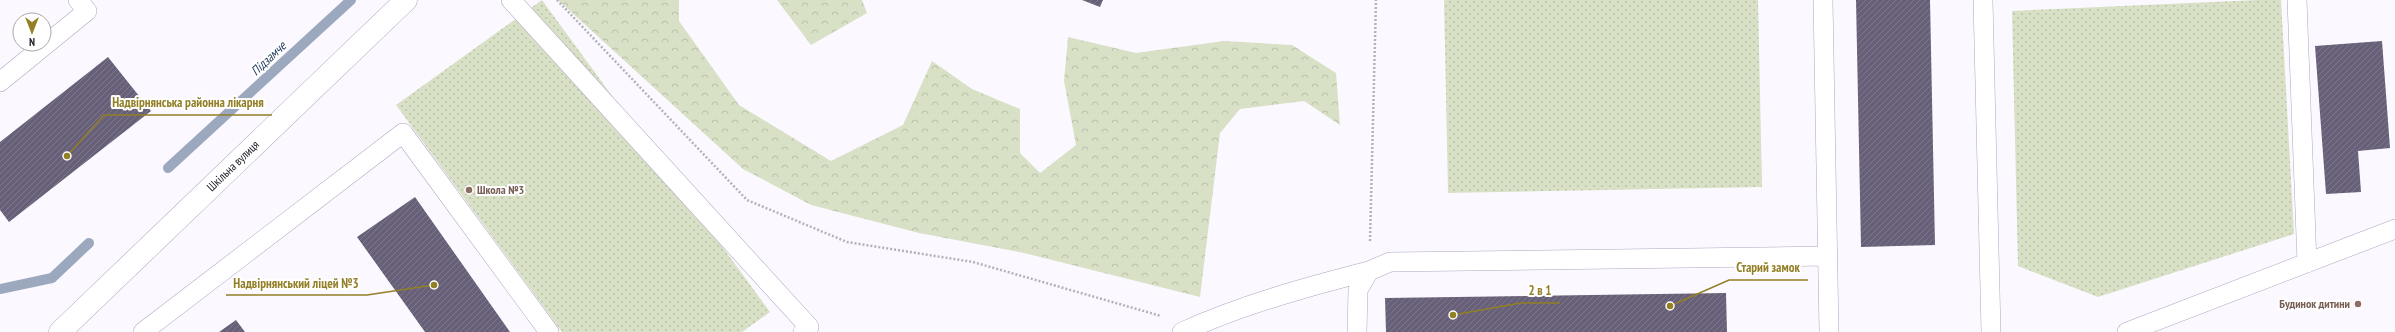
<svg xmlns="http://www.w3.org/2000/svg" width="2395" height="332" viewBox="0 0 2395 332" font-family="'PT Sans Narrow',sans-serif">
	<defs>
		<pattern id="grass-dots" width="8" height="8" patternUnits="userSpaceOnUse"><rect width="8" height="8" fill="#d8e1c6"/><path d="M2 2h.1M6 6h.1" fill="none" stroke="#b9c1aa" stroke-width="1.8" stroke-linecap="round"/></pattern>
		<pattern id="forest-crowns" width="20" height="18" patternUnits="userSpaceOnUse"><rect width="20" height="18" fill="#d8e1c6"/><path d="M2 6a3 3 0 1 1 6 0M12 15a3 3 0 1 1 6 0" fill="none" stroke="#b9c1aa"/></pattern>
		<pattern id="building-hatch" width="6" height="6" patternUnits="userSpaceOnUse"><rect width="6" height="6" fill="#686078"/><path d="M-1 1l2-2M0 6l6-6M5 7l2-2" fill="none" stroke="#7d778a"/></pattern>
	</defs>
	<rect width="100%" height="100%" fill="#fbf9ff"/>
	<!-- grass -->
	<path fill="url(#grass-dots)" d="M542 0 770 312 742 332H562L396 105Z
		M1444 0H1758L1762 187 1448 193Z
		M2258 0H2281L2294 234 2098 297 2018 266 2012 11Z"/>
	<!-- forest -->
	<path fill="url(#forest-crowns)" d="M558 0H679V21L739 105 831 161 903 125 932 61 972 89 1020 109V153L1040 173 1076 145 1064 81 1068 37 1136 53 1224 41 1292 45 1336 73 1340 125 1304 101 1240 109 1220 133 1200 297 1024 253 919 233 811 205 743 169Z
		M777 0H862L867 13 811 45Z"/>
	<g fill="none" stroke-linecap="round" stroke-linejoin="round">
		<!-- stream -->
		<path stroke="#9ba8bd" stroke-width="10" d="M168 168 351 0
			M0 289 52 278 89 243"/>
	</g>
	<!-- building -->
	<path fill="url(#building-hatch)" d="M1082 0H1103L1100 7Z
		M1856 0H1930L1935 245 1861 247Z
		M2382 41 2390 148 2358 151 2361 192 2326 194 2315 46Z
		M108 57 151 111 9 222 0 210V142Z
		M415 197 510 332H425L357 237Z
		M1726 293 1727 332H1386L1385 298Z
		M236 320 245 332H219Z"/>
	<g fill="none" stroke-linecap="round" stroke-linejoin="round">
		<defs>
			<path id="lane" d="M511 0 809 327 803 332
				M1823 0 1829 332
				M1983 0 1991 332
				M2297 0 2307 263
				M0 82 87 11 78 0
				M143 332 403 133 549 332
				M1182 332C1242 305 1306 287 1369 271
				M1357 332 1358 290 1369 271 1390 262 1827 256
				M2127 332 2395 229"/>
			<path id="street" d="M60 332 406 0"/>
		</defs>
		<!-- lane casing -->
		<use href="#lane" stroke="#afa6c1" stroke-width="20"/>
		<!-- street casing -->
		<use href="#street" stroke="#afa6c1" stroke-width="23"/>
		<!-- path -->
		<path stroke="#b4b1b9" stroke-width="2.5" stroke-dasharray="2 2" stroke-linecap="butt" d="M557 0 747 200 847 242 973 262 1161 316
			M1370 241 1376 0"/>
		<!-- lane -->
		<use href="#lane" stroke="#fff" stroke-width="19"/>
		<!-- street -->
		<use href="#street" stroke="#fff" stroke-width="22"/>
	</g>
	<!-- markers -->
	<g fill="#8d6e63" stroke="#fff" stroke-width="1.5">
		<circle cx="469" cy="190" r="4"/>
		<circle cx="2358" cy="304" r="4"/>
	</g>
	<g text-anchor="middle" stroke-width="4" stroke-linejoin="round" paint-order="stroke">
		<!-- street labels -->
		<g font-size="12" fill="#23202a" stroke="#fff">
			<text transform="translate(233 166) rotate(-44)" y="4">Шкільна вулиця</text>
		</g>
		<!-- education labels -->
		<g font-size="12" font-weight="bold" fill="#785e54" stroke="#fff" text-anchor="start">
			<text x="477" y="194">Школа №3</text>
			<text x="2350" y="308" text-anchor="end">Будинок дитини</text>
		</g>
		<!-- water labels -->
		<g font-size="13" font-style="italic" fill="#1c375a" stroke="#fff">
			<text transform="translate(268 58) rotate(-43)" y="5">Підзамче</text>
		</g>
	</g>
	<!-- callouts -->
	<path fill="none" stroke="#927f26" stroke-width="1.5" d="M67 156L104 115H272M1670 306L1729 280H1808M434 285L367 295H226M1453 315L1521 303H1560"/>
	<g fill="#927f26" stroke="#fff" stroke-width="1.5">
		<circle cx="67" cy="156" r="4"/>
		<circle cx="1670" cy="306" r="4"/>
		<circle cx="434" cy="285" r="4"/>
		<circle cx="1453" cy="315" r="4"/>
	</g>
	<g font-size="13" text-anchor="middle" font-weight="bold" fill="#927f26" stroke="#fff" stroke-width="4" stroke-linejoin="round" paint-order="stroke">
		<text x="188" y="107">Надвірнянська районна лікарня</text>
		<text x="1768" y="272">Старий замок</text>
		<text x="296" y="288">Надвірнянський ліцей №3</text>
		<text x="1540" y="295">2 в 1</text>
	</g>
	<!-- north arrow -->
	<g transform="translate(32 32) rotate(180)"><circle r="19" fill="#ffffff" stroke="#a7a6aa"/>
	<path d="M0-3L7 15L0 10L-7 15Z" fill="#927f26"/>
	<text y="-6" font-size="11" font-weight="bold" text-anchor="middle" fill="#23202a">N</text>
	</g>
</svg>
